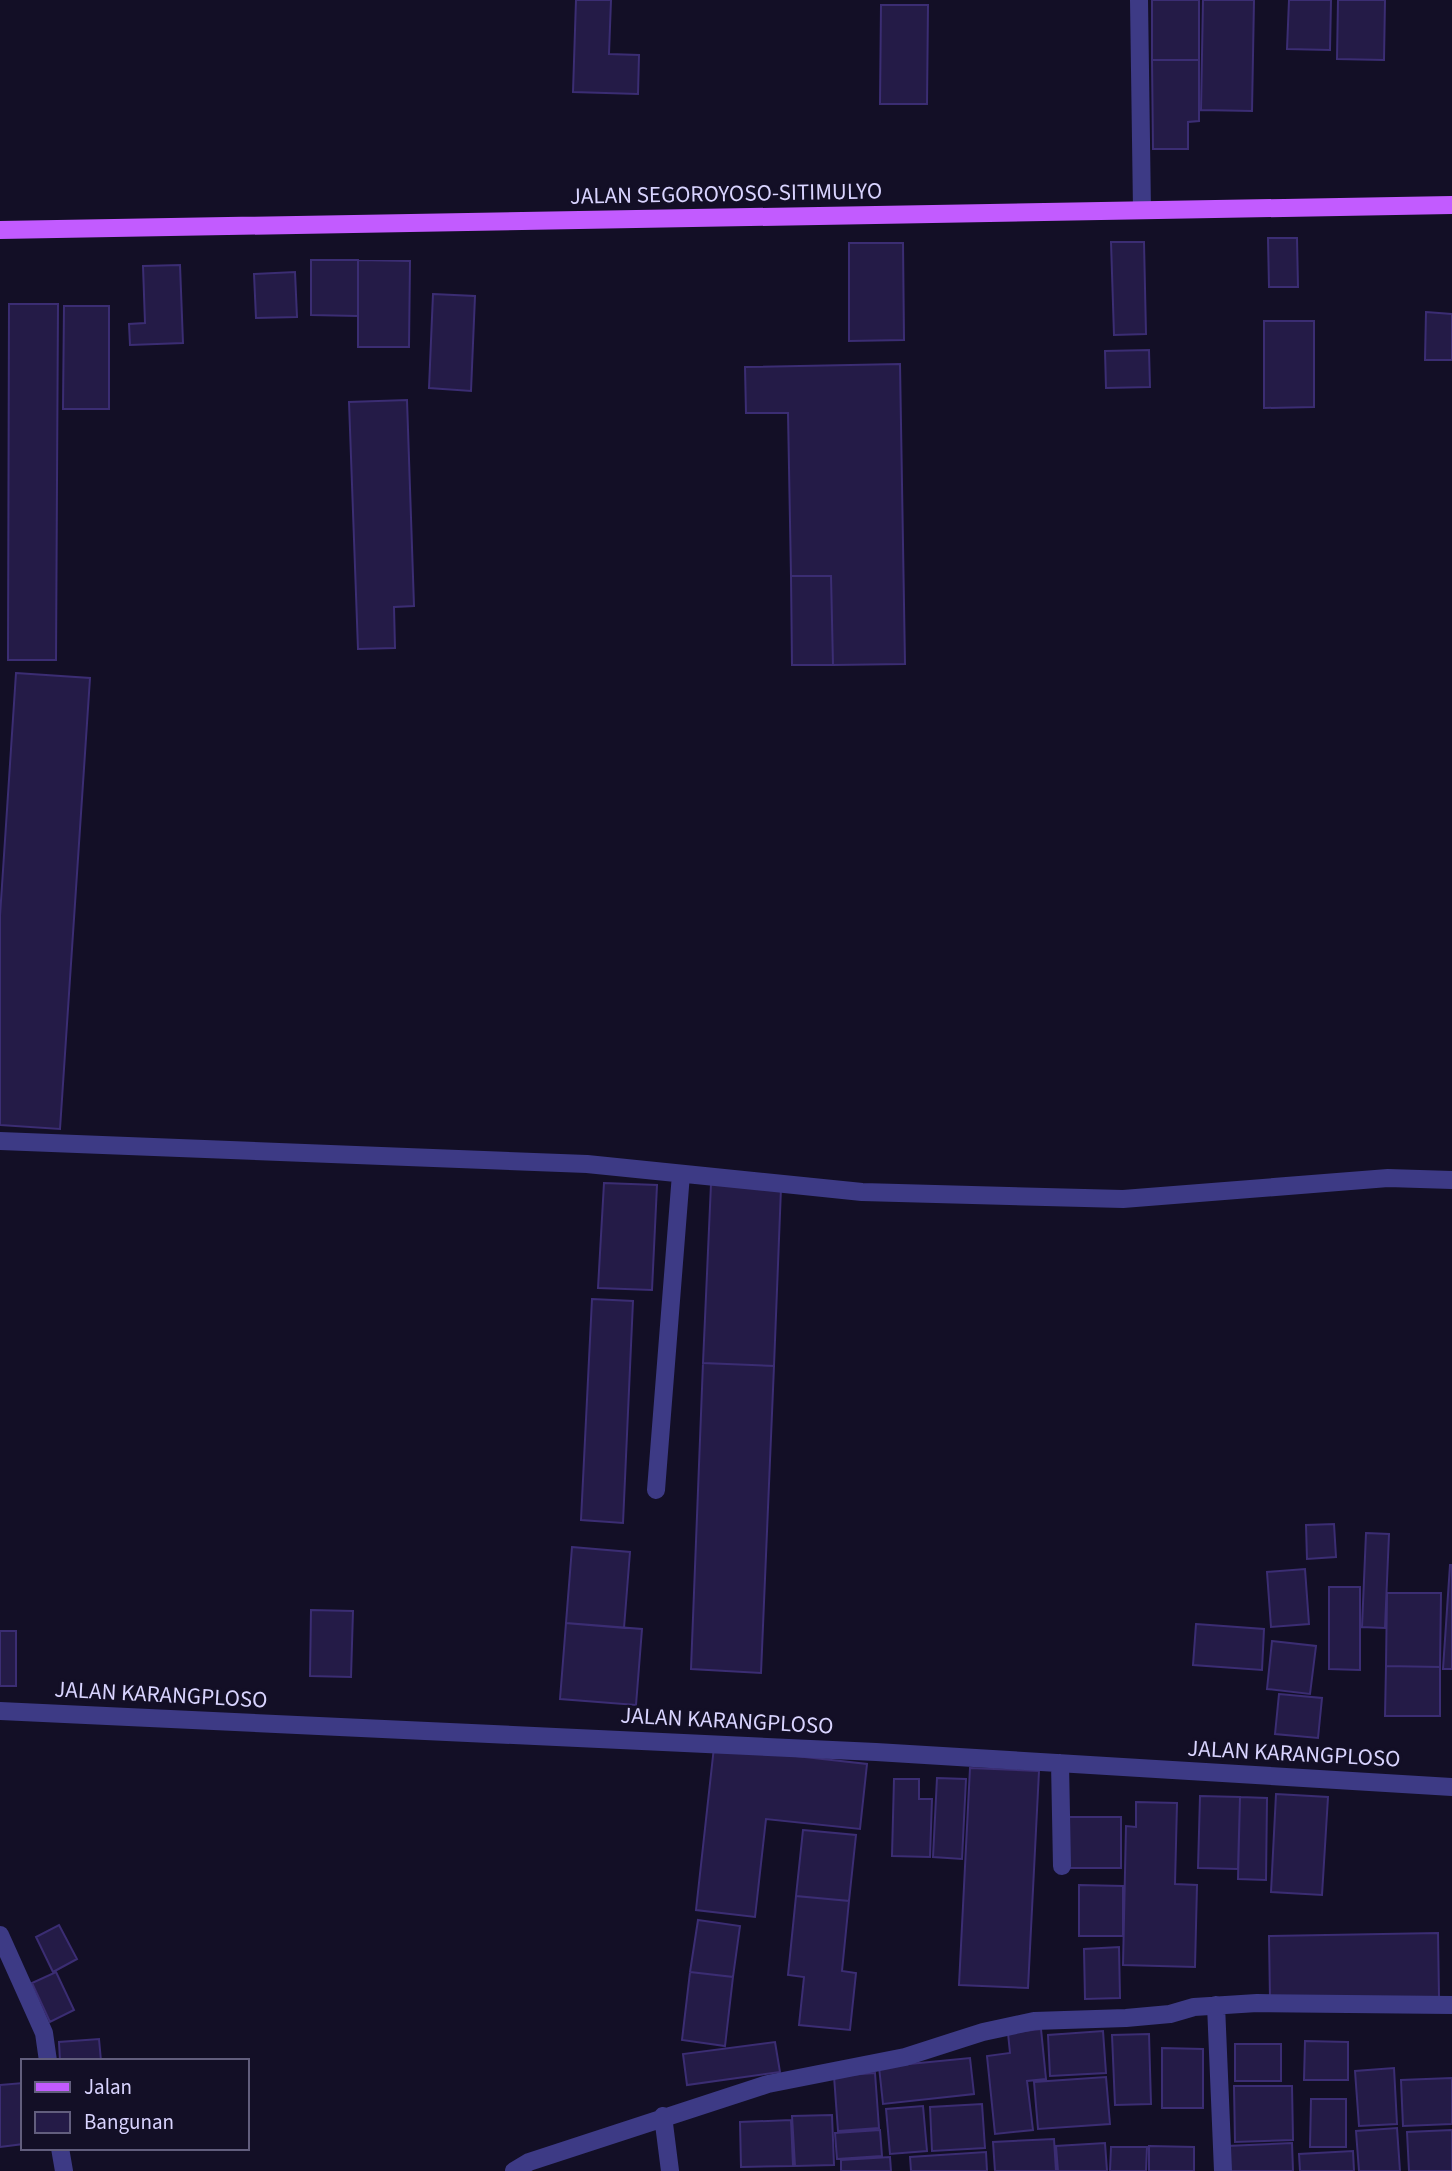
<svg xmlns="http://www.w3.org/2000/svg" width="1452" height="2171" viewBox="0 0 1452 2171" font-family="'Source Sans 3',sans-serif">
	<rect width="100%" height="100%" fill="#130f26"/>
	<!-- building -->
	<path fill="#241b47" stroke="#3b2d73" stroke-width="2" d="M576 0H611L609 54 639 55 638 94 573 92Z
		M1152 0H1199V60H1152Z
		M1203 0H1254L1252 111 1201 110Z
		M1289 0H1331L1330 50 1287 49Z
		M1338 0H1385L1384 60 1337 59Z
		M881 5H928L927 104H880Z
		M1152 60H1199V121L1188 122V149H1153Z
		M1268 238H1297L1298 287H1269Z
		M1111 242H1144L1146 334 1114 335Z
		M849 243H903L904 340 849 341Z
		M311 260H358V316L311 315Z
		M358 260 410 261 409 347H358Z
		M180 265 183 343 130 345 129 324 145 323 143 266Z
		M295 272 297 317 256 318 254 274Z
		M433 294 475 296 471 391 429 388Z
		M9 304H58L56 660H8Z
		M64 306H109V409H63Z
		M1426 312 1452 314V360H1425Z
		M1264 321H1314V407L1264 408Z
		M1149 350 1150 387 1106 388 1105 351Z
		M900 364 905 664 833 665 831 576H791L788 413H746L745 367Z
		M407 400 414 606 394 607 395 648 358 649 349 402Z
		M791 576H831L833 665H792Z
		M16 673 90 678 60 1129 0 1125V916Z
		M604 1183 657 1185 652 1290 598 1288Z
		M711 1184 781 1188 774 1366 703 1363Z
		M592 1299 633 1301 623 1523 581 1520Z
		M703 1363 774 1366 761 1673 691 1669Z
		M1334 1524 1336 1557 1307 1559 1306 1525Z
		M1366 1533 1389 1534 1385 1628 1362 1627Z
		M572 1547 630 1552 624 1628 566 1623Z
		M1450 1565H1452V1669H1443Z
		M1305 1569 1309 1624 1271 1627 1267 1572Z
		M1329 1587H1360V1670L1329 1669Z
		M1387 1593H1441L1440 1667 1386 1666Z
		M311 1610 353 1611 351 1677 310 1676Z
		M566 1623 642 1629 636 1705 560 1699Z
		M1196 1624 1264 1629 1262 1670 1193 1665Z
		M0 1631H16V1686H0Z
		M1272 1641 1316 1646 1310 1694 1267 1689Z
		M1386 1666 1440 1667V1716H1385Z
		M1279 1694 1322 1698 1318 1738 1275 1734Z
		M714 1747 867 1764 860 1829 766 1819 755 1917 696 1910Z
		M970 1768 1039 1771 1028 1988 959 1985Z
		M937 1778 966 1779 962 1859 933 1857Z
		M894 1779H919V1799H932L930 1857 892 1856Z
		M1276 1794 1328 1797 1322 1895 1271 1892Z
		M1200 1796 1240 1797 1238 1869 1198 1868Z
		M1240 1797 1267 1798 1266 1880 1238 1879Z
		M1136 1802 1177 1803 1175 1884 1197 1885 1195 1967 1123 1965 1126 1826 1136 1827Z
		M1063 1817H1121V1868H1063Z
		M803 1830 856 1835 849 1901 796 1896Z
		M1079 1885 1123 1886V1936H1079Z
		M796 1896 849 1901 842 1971 856 1973 850 2030 799 2025 804 1977 788 1975Z
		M698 1920 740 1926 733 1977 690 1972Z
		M59 1925 77 1959 53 1972 36 1937Z
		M1438 1933 1439 1997 1270 1999 1269 1936Z
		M1119 1947 1120 1998 1085 1999 1084 1949Z
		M56 1972 74 2010 50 2022 32 1983Z
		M690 1972 733 1977 725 2046 682 2040Z
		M1041 2029 1046 2079 1027 2081 1033 2130 995 2134 987 2056 1010 2053 1008 2033Z
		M1103 2031 1106 2073 1050 2076 1048 2035Z
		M1149 2034 1151 2104 1115 2105 1112 2035Z
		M99 2039 101 2061H60L59 2042Z
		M1305 2041 1348 2042V2080H1304Z
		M775 2042 780 2072 687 2085 683 2054Z
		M1235 2044H1281V2081H1235Z
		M1162 2048 1203 2049V2108H1162Z
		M970 2058 974 2094 883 2104 879 2067Z
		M1394 2068 1397 2124 1359 2126 1355 2071Z
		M875 2073 879 2128 838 2131 834 2076Z
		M1106 2077 1110 2124 1038 2129 1034 2082Z
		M1452 2078V2124L1403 2126 1401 2080Z
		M23 2083V2144L0 2147V2085Z
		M1234 2086H1292L1293 2140 1235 2142Z
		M1311 2099H1346V2147H1310Z
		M982 2104 985 2148 932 2151 930 2107Z
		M923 2106 927 2151 890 2154 886 2109Z
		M832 2115 834 2165 795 2166 792 2116Z
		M791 2120 793 2166 741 2167 740 2122Z
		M1397 2128 1400 2171H1359L1356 2131Z
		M880 2130 882 2156 837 2159 835 2133Z
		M1452 2130V2171H1409L1407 2132Z
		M1054 2139 1056 2171H995L993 2142Z
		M1105 2143 1107 2171H1058L1056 2146Z
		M1292 2143 1293 2171H1228L1227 2146Z
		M1149 2146 1194 2147V2171H1149Z
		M1111 2147H1147L1146 2171H1110Z
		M1353 2151 1354 2171H1300L1299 2154Z
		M986 2152 987 2171H911L910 2157Z
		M890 2157 891 2171H841V2160Z"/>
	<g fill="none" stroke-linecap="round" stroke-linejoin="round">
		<!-- minor -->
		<path stroke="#3d3a85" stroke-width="18" d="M1139 0 1142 210
			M0 1141 587 1164 862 1192 1123 1199 1388 1178 1452 1180
			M656 1490 681 1174
			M0 1711 876 1752 1452 1787
			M1060 1763 1062 1866
			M0 1935 44 2033 48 2061
			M1216 2005 1223 2171
			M663 2116 670 2171
			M60 2148 64 2171
			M514 2171 529 2162 768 2084 905 2057 983 2032 1034 2021 1126 2018 1170 2014 1194 2007 1257 2003 1452 2005"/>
		<!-- major -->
		<path stroke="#c25bff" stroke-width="18" d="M0 230 1452 205"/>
	</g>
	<g text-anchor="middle" stroke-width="6" stroke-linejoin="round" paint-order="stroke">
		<!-- street labels -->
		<g font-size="23" fill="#d9d4ff" stroke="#130f26">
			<text transform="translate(726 193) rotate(-1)" y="8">JALAN SEGOROYOSO-SITIMULYO</text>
			<text transform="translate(161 1694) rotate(3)" y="8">JALAN KARANGPLOSO</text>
			<text transform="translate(727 1720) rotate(3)" y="8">JALAN KARANGPLOSO</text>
			<text transform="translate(1294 1753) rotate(3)" y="8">JALAN KARANGPLOSO</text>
		</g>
	</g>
	<!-- legend -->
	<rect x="21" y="2059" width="228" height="91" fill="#130f26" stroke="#625e7d" stroke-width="2"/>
	<rect x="35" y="2082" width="35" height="10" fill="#c25bff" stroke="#625e7d" stroke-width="2"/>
	<text x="84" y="2094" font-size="21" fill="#d9d4ff">Jalan</text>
	<rect x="35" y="2112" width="35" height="21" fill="#241b47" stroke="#625e7d" stroke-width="2"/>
	<text x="84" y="2129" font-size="21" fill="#d9d4ff">Bangunan</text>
</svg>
